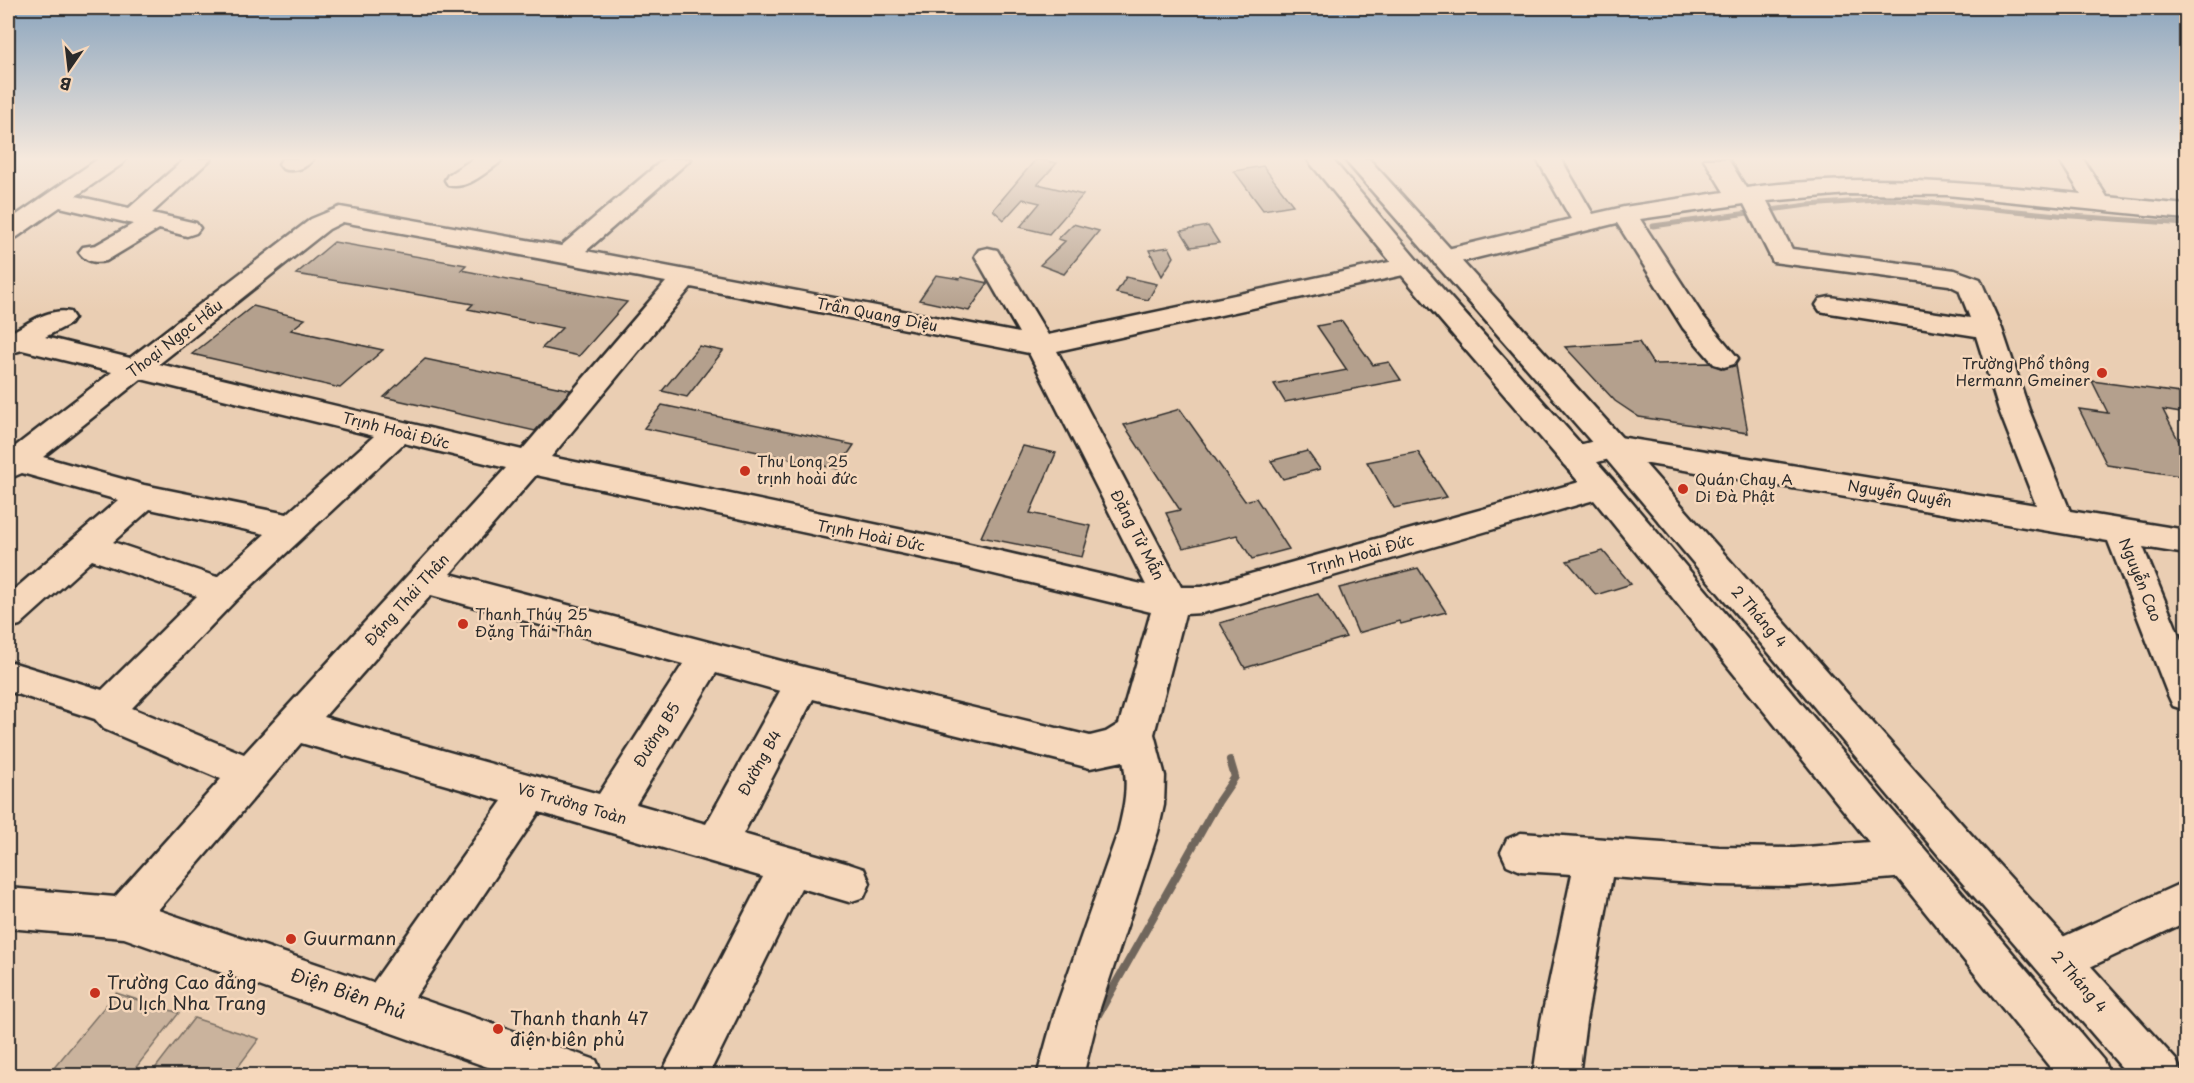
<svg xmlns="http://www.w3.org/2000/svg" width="2194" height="1083" viewBox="0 0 2194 1083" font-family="'Playpen Sans',sans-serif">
	<rect width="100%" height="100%" fill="#eaceb3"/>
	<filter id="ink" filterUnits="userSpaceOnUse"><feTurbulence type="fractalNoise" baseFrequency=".0167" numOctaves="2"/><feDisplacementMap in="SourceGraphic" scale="12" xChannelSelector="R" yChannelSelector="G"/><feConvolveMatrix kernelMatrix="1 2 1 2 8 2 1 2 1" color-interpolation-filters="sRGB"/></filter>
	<g filter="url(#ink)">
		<!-- green -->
		<path fill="#cab39d" stroke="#7a6f64" stroke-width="1.5" d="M116 993 179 1013 130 1075H48Z
			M194 1018 259 1039 232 1075H150Z"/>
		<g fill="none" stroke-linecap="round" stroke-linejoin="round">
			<!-- stream-far1 -->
			<path stroke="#70665c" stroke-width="5" d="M1653 226 1808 205 1890 199 2058 215 2186 224"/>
			<!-- stream -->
			<path stroke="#70665c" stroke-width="8" d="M1094 1022 1218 802 1235 777 1230 760"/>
		</g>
		<!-- building -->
		<path fill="#b4a08d" stroke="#2b2b2b" stroke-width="1.5" d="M1036 159 1057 163 1038 184 1083 195 1049 234 1020 227 1040 203 1023 199 1004 220 993 210Z
			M1263 166 1293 205 1263 210 1234 171Z
			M1073 224 1099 231 1064 274 1040 265 1065 241 1058 239Z
			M1208 226 1219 243 1191 247 1181 231Z
			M334 242 466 265 461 270 627 302 579 356 542 348 562 328 468 309 473 304 296 274Z
			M1169 247 1174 257 1162 276 1149 250Z
			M936 275 960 279 961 277 988 283 969 311 919 300Z
			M1126 277 1157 284 1148 300 1116 293Z
			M253 306 305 319 291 330 383 350 340 388 192 354Z
			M1342 321 1373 365 1389 362 1401 380 1285 402 1274 384 1347 370 1317 326Z
			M1639 342 1653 364 1710 363 1723 369 1736 365 1748 433 1639 417 1615 401 1565 347Z
			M699 346 723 351 687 397 662 391Z
			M425 359 571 390 535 431 384 397Z
			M2092 381 2187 394V414L2163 410 2187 457V477L2107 465 2079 409 2108 413Z
			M662 405 854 445 838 469 644 428Z
			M1180 409 1245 501 1256 498 1289 549 1252 559 1237 535 1183 548 1166 513 1180 510 1124 425Z
			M1023 446 1056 453 1030 513 1091 526 1082 557 981 537Z
			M1307 451 1320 469 1283 479 1271 461Z
			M1418 452 1447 497 1394 508 1367 462Z
			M1603 551 1631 584 1596 595 1567 561Z
			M1418 568 1446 612 1401 624 1399 621 1358 633 1339 588Z
			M1318 594 1346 637 1245 668 1220 623Z"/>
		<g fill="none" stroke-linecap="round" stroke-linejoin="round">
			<defs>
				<path id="minor" d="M98 159H126L122 164 76 196 129 208 185 159H211L152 213 196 223 200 228 196 233 187 236 159 229 106 261C95 263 86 262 79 252L83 247 96 245 133 224 60 207 17 237 8 239V221Z
					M282 159H313C306 169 294 172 283 169L279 164Z
					M473 159H502L498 164C483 174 467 190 448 185L445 180 448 175Z
					M664 159H691L586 251 1019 333 975 256 979 250 988 248 997 250 1048 335 1408 258 1417 260 1421 266 1417 272 1057 351 1181 587H1202L1236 578 1601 476 1612 479 1617 487 1612 495 1601 498 1236 604 1202 613 1185 614 1154 734 1165 776 1164 805 1158 832 1099 1011 1083 1076H1037L1055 1011 1118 832C1124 808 1129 785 1123 761L1090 768 813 699 743 834 849 864 864 869 870 883 864 897 849 902 801 888 708 1076H660L763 877 539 812 415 997 596 1060 603 1076H513L124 938 8 928V888L115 897 221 779 104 729 95 719 8 691V661L102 690 197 596 92 560 20 625 8 628V595L118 500 22 473 8 479V452L112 372 22 350 8 354V334C26 325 48 307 70 312L74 318 70 324 45 337 130 358 311 219 340 207 561 246ZM343 222 666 282 522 450 159 364 329 229ZM691 287 1029 353 1146 585 961 542 551 457ZM141 379 374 436 287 514 144 485 43 457ZM404 443 506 468 244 754 132 708 235 601ZM536 475 961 566 1151 612 1119 724 1106 732 1090 736 804 667 450 574ZM150 509 265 534 217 577 113 542ZM431 595 683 664 599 794 324 717ZM716 673 780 691 706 824 636 804ZM301 743 502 801 373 983 158 910Z
					M1537 159H1561L1593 214 1624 207 1724 192 1704 159H1728L1746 188C1858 172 1969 183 2081 194L2059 159H2083L2107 197 2186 205V219L1947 195 1848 194 1767 201 1792 249 1955 270 1980 279 2002 329 2029 410 2070 511 2186 530V554L2143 547 2186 652V710L2173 706 2168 695 2108 541 1613 458 1575 468 1564 465 1560 457 1564 449 1613 436 2036 505 1999 410 1976 336 1830 313 1820 311 1816 305 1820 299 1830 297 1970 318 1959 290 1949 285 1773 262 1744 204 1640 219 1703 316 1738 358 1734 364 1724 367 1714 364 1683 328 1617 223 1444 266 1435 264 1431 258 1435 252 1571 219Z
					M1521 833 1719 847 1794 848 1907 839 1921 845 1927 858 1921 871 1907 877 1794 886 1719 885 1612 877 1586 1021 1579 1076H1533L1541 1021 1572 874 1521 871 1507 865 1501 852 1507 839Z
					M2186 881V922L2060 981 2045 975 2038 960 2045 945Z"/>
				<path id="major" d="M1307 159H1332L1417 260 1612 479 2103 1060 2110 1076H2057L1590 495 1399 272Z
					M1344 159H1369L1624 440 1968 831 2176 1060 2183 1076H2129L1940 857 1602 454Z"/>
			</defs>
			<!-- minor casing -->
			<use href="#minor" stroke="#2b2b2b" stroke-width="5"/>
			<!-- major casing -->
			<use href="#major" stroke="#2b2b2b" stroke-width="5"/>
			<!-- minor -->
			<use href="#minor" fill="#f6d8bc" fill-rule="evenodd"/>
			<!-- major -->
			<use href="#major" fill="#f6d8bc" fill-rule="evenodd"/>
		</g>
	</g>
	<!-- sky -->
	<linearGradient id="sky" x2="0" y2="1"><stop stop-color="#8aa4bd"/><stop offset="0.51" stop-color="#f6e9dd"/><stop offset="1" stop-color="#f6e9dd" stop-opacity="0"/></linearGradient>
	<rect width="2194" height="311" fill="url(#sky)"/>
	<!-- markers -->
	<g fill="#c8321e" stroke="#f6d8bc" stroke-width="2">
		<circle cx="2102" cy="373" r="6"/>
		<circle cx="745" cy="471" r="6"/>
		<circle cx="1683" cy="489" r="6"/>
		<circle cx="463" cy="624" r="6"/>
		<circle cx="291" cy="939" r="6"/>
		<circle cx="95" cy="993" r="6"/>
		<circle cx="498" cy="1029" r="6"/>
	</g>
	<g text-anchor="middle" stroke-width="5" stroke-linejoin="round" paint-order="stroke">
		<!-- street labels -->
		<g font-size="15" fill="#2b2b2b" stroke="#f6d8bc">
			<text transform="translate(877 315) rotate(11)" y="5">Trần Quang Diệu</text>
			<text transform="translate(175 339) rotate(-38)" y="5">Thoại Ngọc Hầu</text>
			<text transform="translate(396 431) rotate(14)" y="5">Trịnh Hoài Đức</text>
			<text transform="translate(1900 494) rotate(9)" y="5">Nguyễn Quyền</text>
			<text transform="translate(1137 535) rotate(63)" y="5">Đặng Tử Mẫn</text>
			<text transform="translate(871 536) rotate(11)" y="5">Trịnh Hoài Đức</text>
			<text transform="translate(1361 555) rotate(-16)" y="5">Trịnh Hoài Đức</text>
			<text transform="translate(2140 580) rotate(68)" y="5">Nguyễn Cao</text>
			<text transform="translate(407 600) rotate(-48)" y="5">Đặng Thái Thân</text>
			<text transform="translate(1759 617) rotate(49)" y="5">2 Tháng 4</text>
			<text transform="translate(657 735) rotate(-58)" y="5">Đường B5</text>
			<text transform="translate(760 763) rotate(-61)" y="5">Đường B4</text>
			<text transform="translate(572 804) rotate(16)" y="5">Võ Trường Toàn</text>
			<text transform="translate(2079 982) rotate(49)" y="5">2 Tháng 4</text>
		</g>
		<!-- poi labels -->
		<g font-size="15" fill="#2b2b2b" stroke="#f6d8bc" text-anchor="start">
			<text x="2090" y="369" text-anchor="end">Trường Phổ thông<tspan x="2090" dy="17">Hermann Gmeiner</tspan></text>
			<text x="757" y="467">Thu Long 25<tspan x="757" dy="17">trịnh hoài đức</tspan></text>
			<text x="1695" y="485">Quán Chay A<tspan x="1695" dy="17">Di Đà Phật</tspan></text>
			<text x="475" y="620">Thanh Thúy 25<tspan x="475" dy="17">Đặng Thái Thân</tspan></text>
		</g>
		<!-- near-poi labels -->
		<g font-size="18" fill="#2b2b2b" stroke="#f6d8bc" text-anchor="start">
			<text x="303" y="945">Guurmann</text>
			<text x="107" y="989">Trường Cao đẳng<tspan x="107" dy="21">Du lịch Nha Trang</tspan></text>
			<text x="510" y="1025">Thanh thanh 47<tspan x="510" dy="21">điện biên phủ</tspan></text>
		</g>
		<!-- near-street labels -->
		<g font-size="18" fill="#2b2b2b" stroke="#f6d8bc">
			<text transform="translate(348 994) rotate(19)" y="6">Điện Biên Phủ</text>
		</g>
	</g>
	<!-- margin -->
	<rect width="2194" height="1083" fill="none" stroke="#f6d8bc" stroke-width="30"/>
	<rect x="15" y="15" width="2164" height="1053" fill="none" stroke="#2b2b2b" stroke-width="2" filter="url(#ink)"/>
	<!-- north arrow -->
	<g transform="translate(69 69) rotate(194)" stroke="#f6d8bc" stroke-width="4.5" paint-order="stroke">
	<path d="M0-4.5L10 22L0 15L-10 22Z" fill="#2b2b2b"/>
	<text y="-9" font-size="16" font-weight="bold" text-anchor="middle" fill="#2b2b2b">B</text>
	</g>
</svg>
